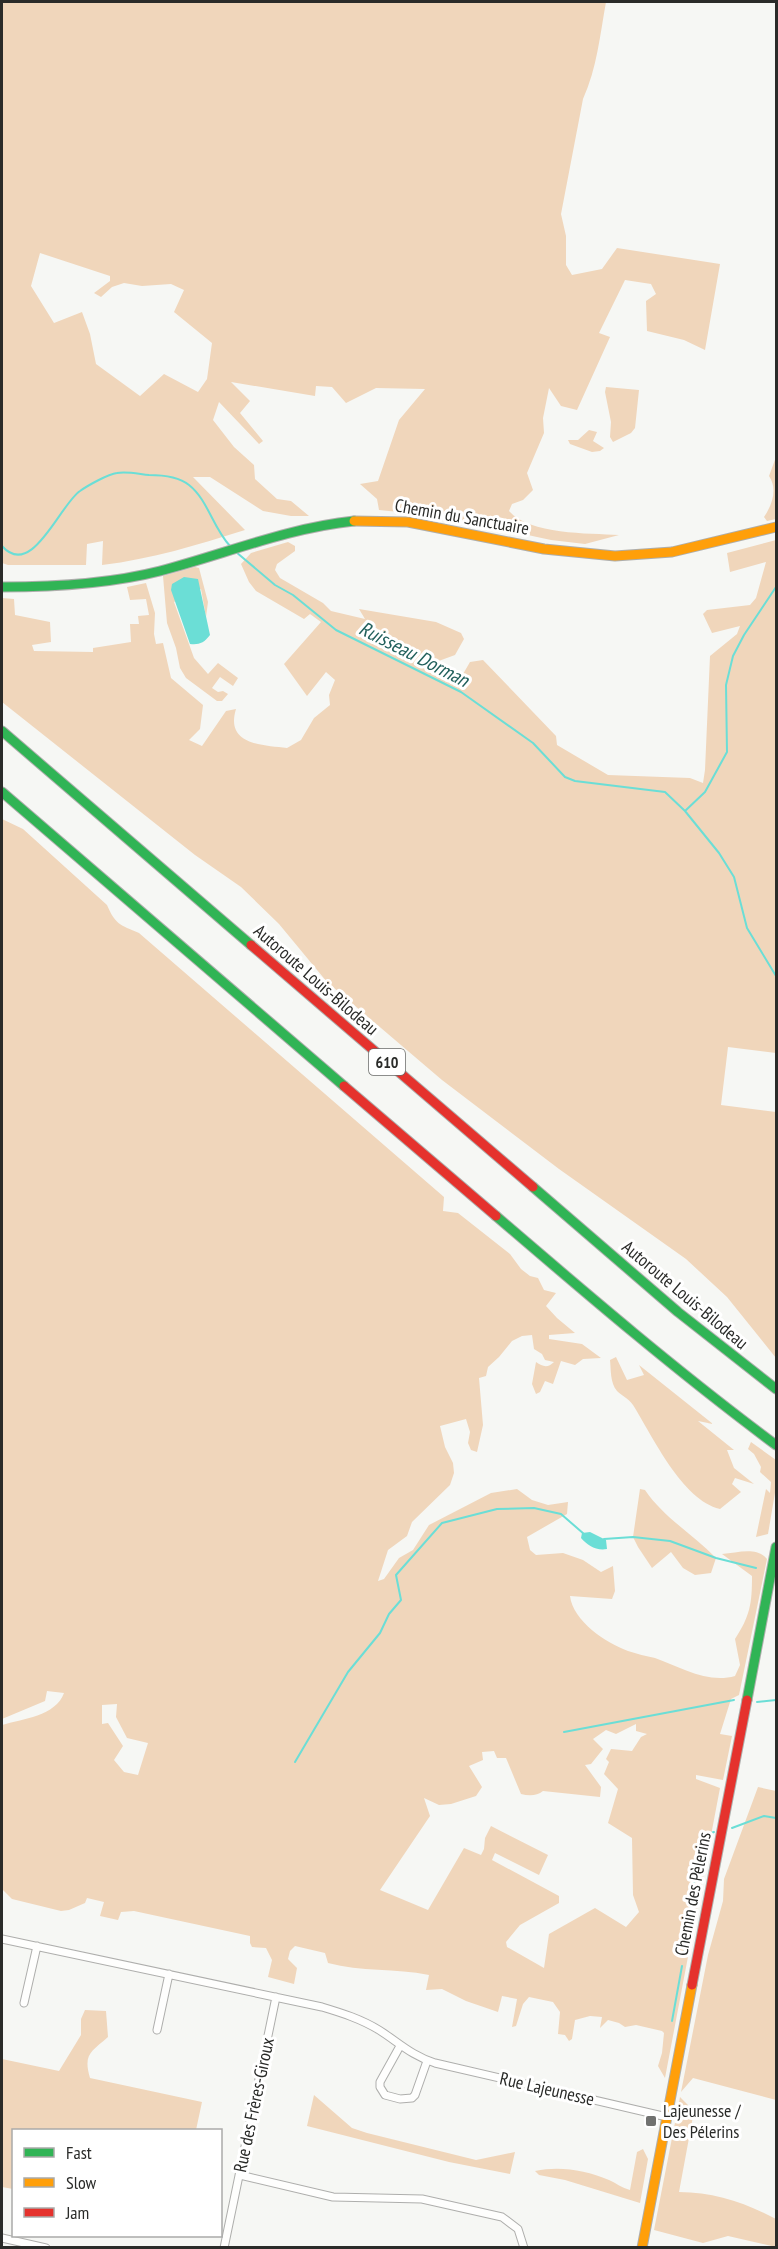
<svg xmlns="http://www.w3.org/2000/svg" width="778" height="2249" viewBox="0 0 778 2249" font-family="'PT Sans Narrow',sans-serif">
	<rect width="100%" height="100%" fill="#f6f7f4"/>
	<!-- green -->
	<path fill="#f0d6bb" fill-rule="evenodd" d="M2 2H606C600 35 597 68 583 99L561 214 566 236V265L572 275 602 269 617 248 720 264 705 350 684 340 647 331 646 301 656 294 651 284 625 280 599 333 610 337 577 410 561 406 549 388 543 418 544 433 527 473 533 490 523 500 512 504 509 511C530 535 588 533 619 535L585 544 551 540 439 516 379 510 377 499 360 484 378 481 399 420 425 389 376 388 346 403 332 387 316 386 315 396 231 382 250 401 240 413 263 441 259 444 219 402 213 420 234 447 254 465 255 479 277 499 291 501 309 516H291L263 511 210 477H193L245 530C197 545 152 559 102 565L103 541 87 544 86 565H8L2 563ZM40 253 110 276V281L94 293 101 297 112 287 124 283 142 286 171 284 184 290 174 312 212 343 207 379 198 392 164 374 140 396 96 364 90 334 82 312 54 323 31 286Z
		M606 387 639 390 635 428 631 433 613 442 610 437 611 422 605 392Z
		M589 430 597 432 593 441 604 448 600 451 592 452 570 444 568 440H578Z
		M776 457V519L767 521 764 517C772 505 778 489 769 476Z
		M776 540V1053L728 1047 721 1105 776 1112V1358L727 1297 686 1259 559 1169 442 1080 327 982 279 924 241 887 195 855 2 702V598L14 599 15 615 50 622 51 642 32 645 34 651 93 652V648L131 642 130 624H139L138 616 149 615 146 599 130 600 127 587 146 583 155 613 154 634 156 644 163 643 171 678 203 705 200 729 189 740 202 746 226 711 236 709C225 745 262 745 287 748L301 740 314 718 330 705 329 695 335 680 326 672 307 696 284 664 321 622 310 614 304 619 256 591 249 582 241 564 251 553 288 542 295 546V551L277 564 275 570 280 578 323 603 331 611 365 619 359 609 436 622 461 633 464 639 455 655 425 666 455 679 463 674 470 662 483 660 556 736 557 745 608 775 690 778 703 783 705 770 710 656 737 634 740 626 712 633 703 614 707 610 750 605 756 598 766 562 730 572 727 553Z
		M195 567 199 568 208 602 206 617 201 589 174 602 194 658 208 674 218 663 238 678 233 686 220 677 212 688 218 692 223 691 228 694 222 701H217L186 678 180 668 176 648 167 623 163 576Z
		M2 819 23 829 107 905C115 924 120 925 139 933L444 1197 443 1211 458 1213 510 1254 521 1269 530 1276 538 1278 544 1290 556 1293 546 1306 557 1318 575 1333 549 1335V1339L582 1344 601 1358 583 1359 575 1365 561 1361 553 1384 545 1381 540 1392 536 1394 532 1384 536 1362C543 1367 548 1368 554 1362L545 1360 542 1354 534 1349 532 1335 522 1336 512 1341 499 1357 488 1367 486 1376 479 1378 483 1425 477 1452 471 1450 468 1443 470 1432 466 1419 440 1426 445 1447 453 1463 454 1473 450 1485 412 1522 407 1536 388 1550 378 1581 384 1579 399 1558 413 1550 429 1525 491 1493 517 1489 532 1500 548 1505 568 1502 567 1514 527 1537 530 1550 536 1555 563 1553 583 1560 601 1572 613 1566 615 1591 612 1599 570 1596C573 1621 606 1643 628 1651 637 1654 646 1656 655 1658 680 1667 708 1684 735 1676L740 1665 735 1639C750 1616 752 1604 752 1576L722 1554C737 1553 757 1546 767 1559L739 1695 731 1699 720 1734 732 1736 723 1780 696 1775V1779L720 1788 665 2078 658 2066 662 2053 664 2033 662 2031 636 2025 625 2027 619 2023 608 2020 600 2028 602 2017 590 2016 575 2020 572 2039 569 2041 565 2035 558 2034 560 2012 553 2002 529 1997 523 2004 516 2026 512 2027 517 1999 502 1996 498 2012 466 2001 442 1989 426 1990 429 1975C395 1968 361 1972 328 1963L325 1953 295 1946 290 1951 288 1959 297 1968 294 1984 268 1977 272 1960 266 1948 252 1947 250 1943V1936L134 1911 121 1912 118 1920 100 1916 104 1902 87 1898 85 1903 69 1910 61 1911 12 1899 2 1889V1725C22 1719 56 1716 64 1693L47 1691 45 1701 2 1719ZM117 1704 116 1717 127 1738 148 1743 138 1775 124 1772 114 1760 123 1746 108 1723 102 1724V1705ZM636 1724V1731L647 1734 641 1737 632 1751 611 1749 606 1759 609 1762 604 1774 618 1789 608 1823 632 1838 633 1895 639 1912 626 1927 595 1908 549 1934 544 1968 507 1947 506 1942 520 1925 559 1903V1896L492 1860 495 1853 539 1875 548 1855 491 1826 485 1838 484 1849 481 1855 464 1848 428 1910 380 1890 430 1816 424 1798 439 1805 451 1804 476 1796 482 1787 469 1766 483 1760 482 1752 494 1751 497 1758H506L521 1794C529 1796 537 1796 543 1791L600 1797 601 1787 585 1765 591 1764 603 1749 593 1739 606 1730 616 1734Z
		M616 1357 627 1380 644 1375 639 1365 713 1424 698 1421 734 1450H727L734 1468 754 1484 735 1478 732 1484 741 1492 720 1509C682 1500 653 1437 633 1405 628 1398 622 1396 617 1391 610 1383 611 1369 610 1360Z
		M751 1442 776 1460V1487L768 1534 756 1537 766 1489 770 1493 771 1482 760 1472 761 1467 754 1454 748 1449Z
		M640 1489 645 1490C664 1518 693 1534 716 1558L711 1573 695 1575 683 1568 671 1552 652 1568 638 1547 633 1537Z
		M758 1787 776 1791V2100L693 2078 681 2092 708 1955 723 1901 724 1879Z
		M85 2010 106 2011 108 2037C91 2052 83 2054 90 2078L202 2102 196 2130H14L13 2189 2 2187V2059L59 2071 81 2035V2019Z
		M314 2095 352 2128 367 2133 476 2160 515 2152 510 2174 449 2162 307 2126Z
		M680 2097 694 2111 679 2192C714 2192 746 2203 776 2219V2247L728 2236 703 2243 654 2230Z
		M643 2149 648 2159 640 2203 565 2180 539 2175 535 2171C560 2166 585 2170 609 2180 616 2183 622 2188 630 2190L637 2152Z"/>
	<!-- water -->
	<path fill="#6bded6" d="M184 577 198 579 210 635C204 643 199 645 190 644L171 590 172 584Z
		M590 1532 606 1540 607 1549C596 1551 587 1545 581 1538L582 1533Z"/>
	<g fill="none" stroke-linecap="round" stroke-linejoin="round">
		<!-- stream -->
		<path stroke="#6bded6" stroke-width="2" d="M2 546C32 580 60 504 80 491 87 486 108 474 117 473 126 471 139 474 149 475 161 475 179 477 189 485 208 500 213 528 230 546
			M236 552 275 585 293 595 336 630 461 692 533 743 565 777 575 781 665 792 685 811 719 853 734 877 747 928 776 976
			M685 811 705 792 727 752 726 685 733 656 744 635 776 587
			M604 1539 633 1537 670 1541 716 1558 756 1568
			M757 1702 776 1700
			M564 1732 734 1700
			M295 1762 348 1672 380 1633 389 1614 401 1600 396 1575 442 1523 497 1509 534 1508 561 1514 584 1534
			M732 1828 764 1816 776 1818
			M684 1956 700 1837 714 1832
			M672 2021 682 1966"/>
		<defs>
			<path id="street" d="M2 1939 322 2007C342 2013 361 2019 379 2030 398 2042 412 2056 435 2063L667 2117
				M24 2003 37 1946
				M157 2030 169 1974
				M400 2046 380 2082V2087L385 2095 400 2099 412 2098 415 2095 427 2061
				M240 2175 333 2197 422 2199 502 2217 518 2229 524 2248
				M2 2238 46 2248
				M224 2248 276 1997"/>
			<path id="fast" d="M2 587C55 587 109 584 160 571 225 554 287 528 354 521
				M2 731 251 945
				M2 792 344 1086
				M533 1187 678 1312 776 1389
				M496 1216C588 1295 679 1373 776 1445
				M747 1700 776 1547"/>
			<path id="slow" d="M354 521 408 522 544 549 615 556 672 552 776 527
				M642 2248 692 1985"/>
			<path id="jam" d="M251 945 533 1187
				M344 1086 496 1216
				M692 1985 747 1700"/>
		</defs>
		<!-- street casing -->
		<use href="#street" stroke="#aeaeac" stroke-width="9"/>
		<!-- fast casing -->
		<use href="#fast" stroke="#aeaeac" stroke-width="11"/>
		<!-- slow casing -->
		<use href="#slow" stroke="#aeaeac" stroke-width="11"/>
		<!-- jam casing -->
		<use href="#jam" stroke="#aeaeac" stroke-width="11"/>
		<!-- street -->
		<use href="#street" stroke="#fefefd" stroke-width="7"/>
		<!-- fast -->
		<use href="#fast" stroke="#30b455" stroke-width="9"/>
		<!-- slow -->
		<use href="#slow" stroke="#ff9f0a" stroke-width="9"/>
		<!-- jam -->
		<use href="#jam" stroke="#e5322d" stroke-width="9"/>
	</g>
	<!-- markers -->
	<rect fill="#717270" stroke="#fff" stroke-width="2" x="645" y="2115" width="12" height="12" rx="3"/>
	<g text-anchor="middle" stroke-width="6" stroke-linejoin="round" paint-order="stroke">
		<!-- shield labels -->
		<rect fill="#fff" stroke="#6a6b69" stroke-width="1.5" x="369" y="1049" width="36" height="26" rx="4.5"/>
		<g font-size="16" font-weight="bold" fill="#2a2b29">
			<text x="387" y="1068">610</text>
		</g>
		<!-- street labels -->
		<g font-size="18" fill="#2a2b29" stroke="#fff">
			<text transform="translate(462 517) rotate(10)" y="6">Chemin du Sanctuaire</text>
			<text transform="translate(316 980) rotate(41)" y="6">Autoroute Louis-Bilodeau</text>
			<text transform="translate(685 1295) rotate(40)" y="6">Autoroute Louis-Bilodeau</text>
			<text transform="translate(693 1894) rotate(-79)" y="6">Chemin des Pèlerins</text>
			<text transform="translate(547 2089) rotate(13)" y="6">Rue Lajeunesse</text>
			<text transform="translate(254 2105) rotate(-78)" y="6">Rue des Frères-Giroux</text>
		</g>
		<!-- poi labels -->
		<g font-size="18" fill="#2a2b29" stroke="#fff" text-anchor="start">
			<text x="663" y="2117">Lajeunesse /<tspan x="663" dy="21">Des Pélerins</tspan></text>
		</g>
		<!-- water labels -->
		<g font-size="20" font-style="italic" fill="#22605c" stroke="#fff">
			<text transform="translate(414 654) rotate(27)" y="7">Ruisseau Dorman</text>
		</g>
	</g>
	<!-- border -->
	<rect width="778" height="2249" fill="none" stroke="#2a2b29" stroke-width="6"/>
	<!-- legend -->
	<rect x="12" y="2129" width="210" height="108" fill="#ffffff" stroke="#aaaaa9" stroke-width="1.5"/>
	<rect x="24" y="2148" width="30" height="9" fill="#30b455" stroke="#aaaaa9" stroke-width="1.5"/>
	<text x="66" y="2159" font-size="18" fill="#2a2b29">Fast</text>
	<rect x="24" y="2178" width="30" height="9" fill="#ff9f0a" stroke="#aaaaa9" stroke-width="1.5"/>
	<text x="66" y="2189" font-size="18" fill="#2a2b29">Slow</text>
	<rect x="24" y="2208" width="30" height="9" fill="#e5322d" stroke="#aaaaa9" stroke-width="1.5"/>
	<text x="66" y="2219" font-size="18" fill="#2a2b29">Jam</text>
</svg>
